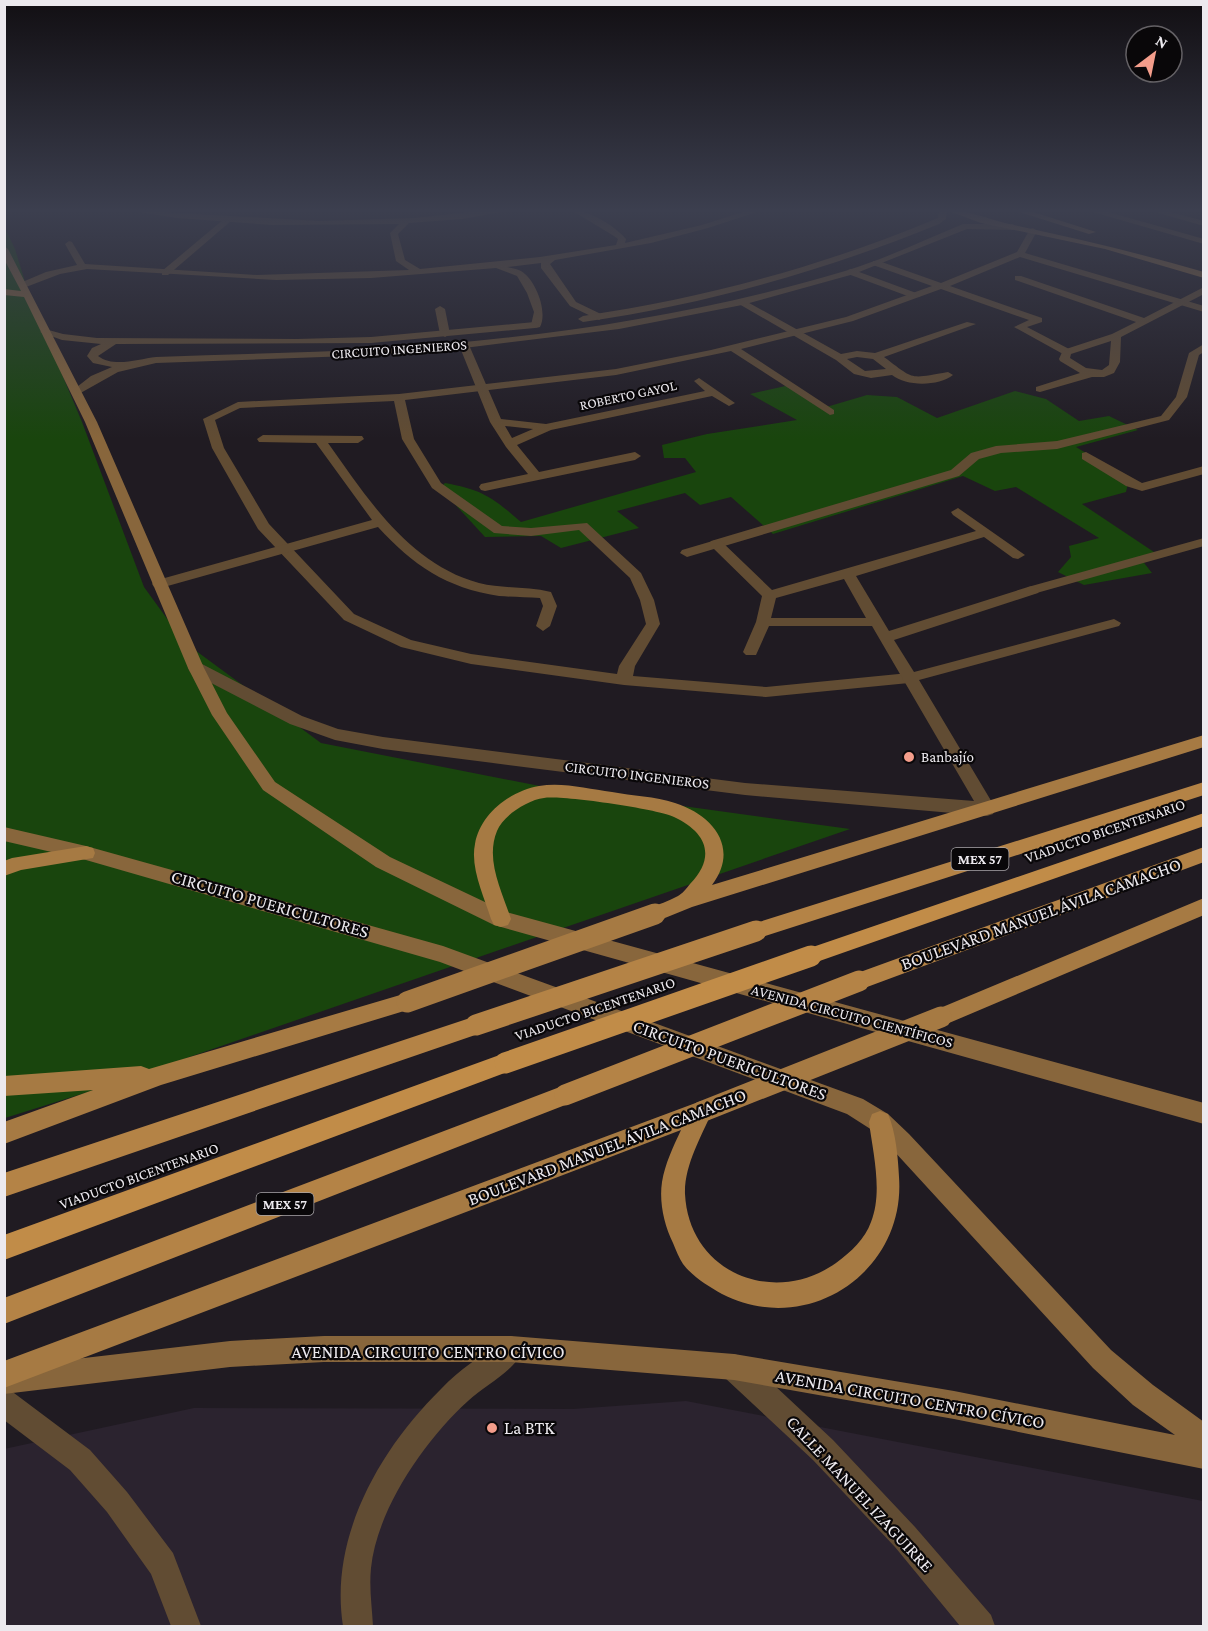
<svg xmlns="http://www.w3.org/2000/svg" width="1208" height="1631" viewBox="0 0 1208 1631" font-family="'Crimson Pro',serif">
	<rect width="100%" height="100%" fill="#201b22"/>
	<!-- built -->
	<path fill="#2b232f" d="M686 1401 1203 1501V1626H5L4 1449 194 1408 573 1409Z"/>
	<!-- green -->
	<path fill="#19450d" d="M4 226 15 249 30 298 82 422 144 587 184 642 321 743 545 787 850 829 88 1092 5 1118Z
		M790 385 823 408 867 395 897 397 937 418 1015 391 1046 399 1079 421 1109 416 1138 430 1076 447 1129 479 1126 492 1082 504 1157 554 1141 559 1152 573 1084 585 1058 572 1071 557 1069 546 1099 538 1016 487 995 491 963 476 773 534 731 497 700 505 685 493 617 511 639 528 561 548 541 536 485 537 440 488 445 483C483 490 492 497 521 522L696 472 685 458H664L662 445 707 434 797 420 750 394Z"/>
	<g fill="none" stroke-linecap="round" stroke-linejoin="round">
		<!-- pedestrian -->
		<path fill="#614c33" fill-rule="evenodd" d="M224 219 231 221 168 275H162V271Z
			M1033 228 1037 231 1025 253 1204 306V312L1020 257 950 286 1042 318V322L1027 327 1071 350V354H1063L1014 327 1029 320 941 289 853 321 741 349 834 410V414L830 415 731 351 616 375 405 400 414 439 441 483 502 526 531 528 587 523 641 573 654 600 660 624 635 666 633 676 766 687 909 673 915 674 917 678 909 683 766 697 624 685 471 664 401 647 344 620 258 529 212 448 203 419 238 402 399 394 616 369 711 350 846 317 932 286 873 265V261H879L941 283 1017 252 1030 229ZM394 401 402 439 432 488 494 533 531 536 579 530 630 578 640 600 646 624 619 666 617 674 471 654 411 640 354 614 269 524 224 448 215 420 240 408Z
			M1204 344V352L1199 355 1187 397 1169 420 1057 449 1001 453 979 459 959 476 721 547 716 548 709 544 711 541 951 470 971 453 996 446 1057 441 1161 416 1176 397 1189 353Z
			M1204 538V546L1033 594 1026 590 1028 587Z"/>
		<!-- minor -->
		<path fill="#614c33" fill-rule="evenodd" d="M126 210 319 221 415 218 487 210H513L462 219 409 223 398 234 405 260 420 269 540 257 616 245 618 239 614 236 571 210C589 210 615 226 626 239L625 243 702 225 749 210H763L708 228 651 243 555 260 550 264 576 302 603 315 604 317 599 320 570 306 541 268V263L507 267C512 268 517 269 521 271 536 280 548 312 540 327L536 328 531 325 534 312 527 293 517 276 496 268 371 278 276 280 87 269 60 274 26 287H20V283L46 272 77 265 65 244 69 241 72 242 85 264 257 275 409 270 396 261 390 233 399 224 272 225 177 218Z
			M1086 210H1101L1204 239V244Z
			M1148 210H1163L1204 221V226Z
			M851 269 919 294 921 296 913 298 848 274V270Z
			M1015 276H1021L1144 318 1204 287V294L1121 337 1120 362 1114 373 1104 377H1092L1040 392 1036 391V387L1080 373 1060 361 1059 359 1063 350 1112 334 1136 322 1015 280ZM1111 341 1109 365 1102 370 1086 368 1070 358 1071 354Z
			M742 299 841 354 857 351 875 353 967 322 976 324 884 357C915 380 908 379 948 372L953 375C939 386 907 387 892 375L871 378 854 374 836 360 739 304 737 302ZM857 357 873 359 886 369 865 371 847 359Z
			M440 306 445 309 450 334 445 337 440 334 435 309Z
			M464 342 469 345 501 419 546 424 705 391 694 381 699 378 735 403 729 406 712 396 551 430 517 445 539 472 635 452 641 456 635 460 485 491 481 490 479 487 481 484 528 474 506 447 490 422 459 345ZM505 426 533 429 512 438Z
			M263 435 362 436 364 439 358 443H328C367 498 409 564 479 583 503 589 527 586 551 592L557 606 550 626 543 631 536 626 543 606 540 598C526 597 512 597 499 596 446 588 413 565 378 527L164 587H154L152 584 154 581 372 520 316 443 259 442 257 439Z
			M1086 452 1142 483 1204 466V474L1142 491 1126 486 1082 459V453Z
			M958 508 1025 555 1018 559 1013 558 984 537 856 576 889 631 1028 587 1033 586 1040 590 1038 593 894 640 914 672 1114 619 1121 623 1119 626 919 680 996 809 993 814 987 816 745 795 383 749 335 740 290 724 190 672 188 668 190 664H202L302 716 338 729 383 737 745 783 974 801 872 626H769L756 655H746L743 652 756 622 762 596 714 549 687 557 680 553 682 550 716 540 721 541 772 590 976 531 953 515 951 512ZM844 579 866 618H771L776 598Z
			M511 1336 520 1340 524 1349C515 1371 485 1385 468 1401 425 1440 377 1509 371 1568 369 1588 372 1606 373 1626H343C329 1538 379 1450 441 1389 459 1370 481 1356 502 1340Z
			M734 1354 744 1357 833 1440 915 1527 991 1615 995 1626H960L895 1547 813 1460 724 1377 721 1367 724 1357Z
			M4 1389 14 1393 90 1450 127 1492 173 1553 201 1626H171L151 1574 107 1512 70 1470 4 1420Z"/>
		<!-- tertiary -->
		<path fill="#614c33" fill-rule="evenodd" d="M939 210H947L946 219 939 224C824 271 706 304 583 322L578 319 583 316C704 298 820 267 933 220L938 218Z
			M963 224H1013L1017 227 1013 230 967 229 854 274 742 305 619 329 464 348 377 355 156 363 118 372 77 395 73 394V390L91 376 112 367 93 363 87 356 92 348 101 344 62 340 40 332 45 329 63 334 97 338 297 339 371 337 535 322 540 325 535 328 371 343 116 344 98 356C114 368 138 359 156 357 230 354 304 353 378 349 535 339 694 316 845 271 885 259 924 240 963 224Z"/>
		<!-- secondary -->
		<path fill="#88663c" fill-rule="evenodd" d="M946 210C968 210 988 219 1009 224 1075 238 1139 253 1204 272V278L1105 249 981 223Z
			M1013 210H1027L1096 232 1089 234Z
			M4 246 8 249 97 422 204 668 227 713 275 782 390 857 506 912 1204 1103V1124L494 925 376 867 263 790 212 715 188 668 85 422 24 297 4 295V289L21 291 4 259Z
			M4 827 86 846 443 946 863 1099 888 1114 909 1134 1111 1350 1153 1385 1204 1422V1469L954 1419 734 1380 511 1362H324L230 1367 4 1394V1368L7 1367 230 1341 324 1336H511L734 1354 954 1391 1175 1435 1133 1405 1093 1368 893 1150 872 1130 847 1114 440 962 86 860 4 841Z"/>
		<!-- primary -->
		<path fill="#a67a43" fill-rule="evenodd" d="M1204 735V747L692 907 655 922 648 920 645 914 648 908C658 905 669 901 678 896 682 894 687 888 690 884 717 856 706 832 674 817 658 809 561 795 544 798 527 800 503 816 497 831 485 860 502 891 511 919L508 925 501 927 494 925 491 919C484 896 470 868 475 844 480 814 510 791 539 786 563 782 588 789 612 792 632 796 655 796 675 803 713 815 740 848 712 885Z
			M86 846 93 848 95 853 93 858 21 870 4 876V861L12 858Z
			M1204 898V915L949 1023 941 1026 933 1023 930 1017 933 1011Z
			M407 993 414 996 418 1002 414 1008 161 1085 4 1144V1122L93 1090 4 1096V1076L141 1066 149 1069Z
			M701 1101 709 1105 712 1112C701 1137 684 1166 685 1194 689 1273 774 1307 836 1263 851 1252 865 1239 871 1222 883 1192 873 1153 869 1122L872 1114 880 1111 888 1114C896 1133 898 1157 899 1177 906 1272 807 1338 722 1294 708 1286 693 1277 683 1264 679 1258 676 1250 673 1243 664 1225 659 1202 662 1182 665 1164 673 1147 681 1130L4 1388V1361Z"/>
		<!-- trunk -->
		<path fill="#b48346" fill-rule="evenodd" d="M1204 782V795L756 939 749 937 746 931 749 925 756 923Z
			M1204 847V862L859 990 852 987 849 981 852 975Z
			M476 1016 484 1018 487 1025 484 1032 4 1197V1173Z
			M565 1085 573 1088 576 1095 573 1102 4 1324V1298Z"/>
		<!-- motorway -->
		<path fill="#c18c48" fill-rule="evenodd" d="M1204 813V826L811 964 804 962 801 956 804 950Z
			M505 1053 513 1056 516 1063 513 1070 4 1260V1235Z"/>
		<!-- primary-bridge -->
		<path stroke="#a67a43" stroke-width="21" d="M407 1002 655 914
			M701 1112 941 1017"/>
		<!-- trunk-bridge -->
		<path stroke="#b48346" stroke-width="21" d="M476 1025 756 931
			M565 1095 859 981"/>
		<!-- motorway-bridge -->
		<path stroke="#c18c48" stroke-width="21" d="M505 1063 811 956"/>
	</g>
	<!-- sky -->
	<linearGradient id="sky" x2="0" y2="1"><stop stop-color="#120f13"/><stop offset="0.48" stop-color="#3c3f4f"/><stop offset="1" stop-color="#3c3f4f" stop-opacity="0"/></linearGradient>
	<rect width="1208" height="439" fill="url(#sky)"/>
	<!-- markers -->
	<g fill="#f49d8b" stroke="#090709" stroke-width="2">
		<circle cx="909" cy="757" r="6"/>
		<circle cx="492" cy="1428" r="6"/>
	</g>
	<g text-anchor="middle" stroke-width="4.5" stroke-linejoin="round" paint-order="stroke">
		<!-- far-street labels -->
		<g font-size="14" fill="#ece9ee" stroke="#090709">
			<text transform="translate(399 349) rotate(-4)" y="5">CIRCUITO INGENIEROS</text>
			<text transform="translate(628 395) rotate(-12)" y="5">ROBERTO GAYOL</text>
		</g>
		<!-- shield labels -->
		<g fill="#090709" stroke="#a8a5a9" stroke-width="1.5">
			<rect x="951.5" y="848" width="57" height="22" rx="4.5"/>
			<rect x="256.5" y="1193" width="57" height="22" rx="4.5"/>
		</g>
		<g font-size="14" font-weight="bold" fill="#ece9ee">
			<text x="980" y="864">MEX 57</text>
			<text x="285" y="1209">MEX 57</text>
		</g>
		<!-- poi labels -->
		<g font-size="15" fill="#ece9ee" stroke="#090709" text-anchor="start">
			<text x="921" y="762">Banbajío</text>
		</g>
		<!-- street labels -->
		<g font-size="15" fill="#ece9ee" stroke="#090709">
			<text transform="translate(637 775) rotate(7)" y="5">CIRCUITO INGENIEROS</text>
			<text transform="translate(1105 831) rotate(-19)" y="5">VIADUCTO BICENTENARIO</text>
			<text transform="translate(595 1009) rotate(-19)" y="5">VIADUCTO BICENTENARIO</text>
			<text transform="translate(852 1016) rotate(15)" y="5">AVENIDA CIRCUITO CIENTÍFICOS</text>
			<text transform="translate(139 1176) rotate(-20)" y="5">VIADUCTO BICENTENARIO</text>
		</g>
		<!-- near-street labels -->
		<g font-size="18" fill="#ece9ee" stroke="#090709">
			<text transform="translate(270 904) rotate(16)" y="6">CIRCUITO PUERICULTORES</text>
			<text transform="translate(1041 914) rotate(-20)" y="6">BOULEVARD MANUEL ÁVILA CAMACHO</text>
			<text transform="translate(730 1060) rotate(20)" y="6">CIRCUITO PUERICULTORES</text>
			<text transform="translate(607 1147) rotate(-21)" y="6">BOULEVARD MANUEL ÁVILA CAMACHO</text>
			<text x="428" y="1358">AVENIDA CIRCUITO CENTRO CÍVICO</text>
			<text transform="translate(910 1399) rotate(10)" y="6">AVENIDA CIRCUITO CENTRO CÍVICO</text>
			<text transform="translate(860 1494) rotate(47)" y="6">CALLE MANUEL IZAGUIRRE</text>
		</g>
		<!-- near-poi labels -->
		<g font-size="18" fill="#ece9ee" stroke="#090709" text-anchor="start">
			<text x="504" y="1434">La BTK</text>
		</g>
	</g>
	<!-- border -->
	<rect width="1208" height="1631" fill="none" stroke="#ece9ee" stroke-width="12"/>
	<!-- north arrow -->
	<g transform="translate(1154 54) rotate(32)"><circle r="28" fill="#090709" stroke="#646165" stroke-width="1.5"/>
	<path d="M0-4.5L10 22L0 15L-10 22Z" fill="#f49d8b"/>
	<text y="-9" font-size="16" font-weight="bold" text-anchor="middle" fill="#ece9ee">N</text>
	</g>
</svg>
